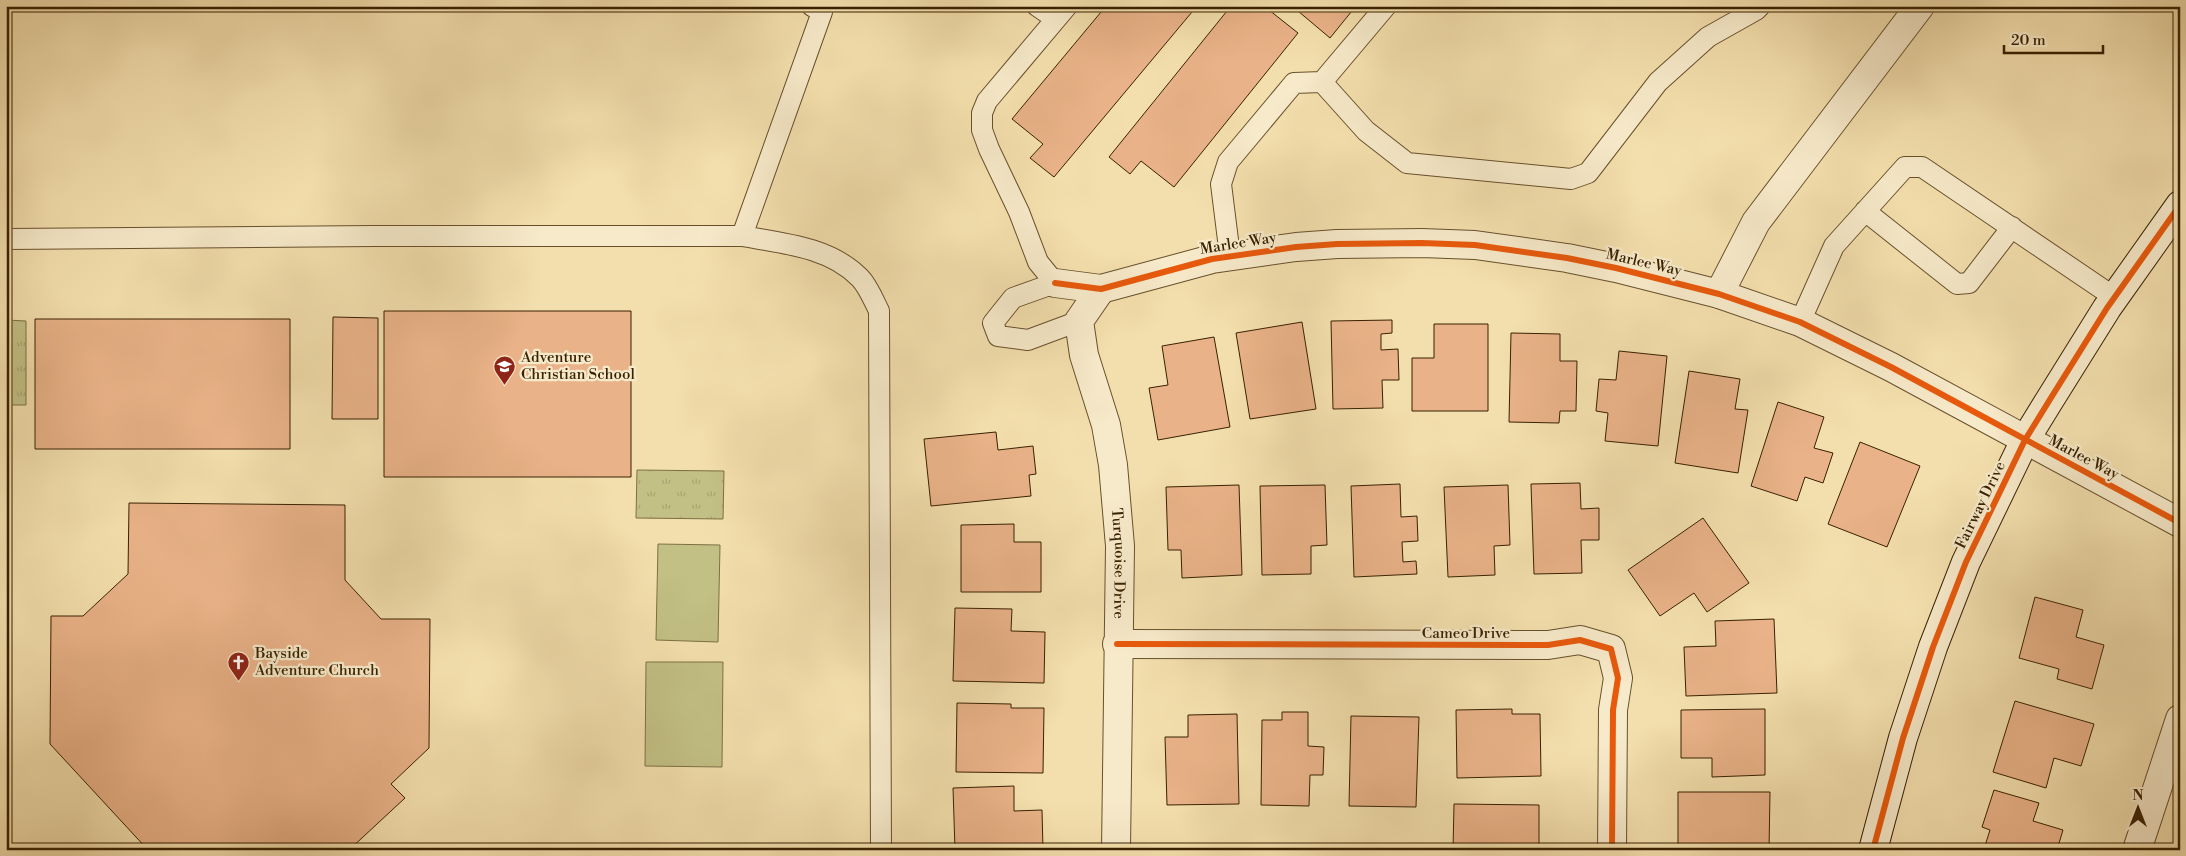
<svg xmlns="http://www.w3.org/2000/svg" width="2186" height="856" viewBox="0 0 2186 856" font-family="'Libre Bodoni',serif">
	<defs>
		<pattern id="park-tufts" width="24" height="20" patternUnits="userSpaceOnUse" patternTransform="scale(1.25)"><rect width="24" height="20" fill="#c2c085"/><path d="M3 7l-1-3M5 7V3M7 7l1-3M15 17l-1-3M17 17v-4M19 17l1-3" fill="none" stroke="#a7a571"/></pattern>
	</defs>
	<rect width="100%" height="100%" fill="#f3dfad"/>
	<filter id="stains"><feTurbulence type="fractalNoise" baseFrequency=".004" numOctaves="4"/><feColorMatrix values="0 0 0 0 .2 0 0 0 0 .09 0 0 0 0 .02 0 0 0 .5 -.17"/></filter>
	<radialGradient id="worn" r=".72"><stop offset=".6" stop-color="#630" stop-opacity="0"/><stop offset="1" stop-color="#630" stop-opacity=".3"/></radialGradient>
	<!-- green -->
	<path fill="#c2c085" stroke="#7e7043" d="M658 544 720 545 718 642 656 640Z
		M646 662H723L722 767 645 766Z"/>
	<!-- park -->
	<path fill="url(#park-tufts)" stroke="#7e7043" d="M6 320 26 321V405H6Z
		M637 470 724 471 723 519 636 518Z"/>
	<!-- building -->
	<path fill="#e9b288" stroke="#392101" d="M1106 6H1186L1192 12 1054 177 1030 158 1043 144 1012 119Z
		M1231 6H1264L1298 33 1174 187 1141 161 1130 174 1109 157Z
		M1292 6H1356L1330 38Z
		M384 311H631V477H384Z
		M333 317 378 318V419H332Z
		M35 319H290V449H35Z
		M1392 320V333L1381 334V350L1398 349 1399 380H1382L1383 408 1333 409 1331 321Z
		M1302 322 1316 409 1250 419 1236 333Z
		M1434 324H1488V411H1412V358H1434Z
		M1511 333 1560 334V361H1577L1576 411H1560L1559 423 1509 422Z
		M1214 337 1230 427 1158 440 1149 388 1168 385 1162 346Z
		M1619 351 1667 356 1658 446 1605 441 1608 413 1596 411 1599 379 1616 380Z
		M1689 371 1740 379 1735 409 1748 410 1738 473 1675 463Z
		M1778 402 1824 417 1814 448 1833 453 1823 483 1805 477 1797 501 1751 486Z
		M996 432 998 450 1033 446 1036 474 1029 475 1031 496 931 506 924 439Z
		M1860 442 1920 466 1887 547 1828 524Z
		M1580 483 1581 509 1599 508V540H1581L1582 573 1534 574 1531 484Z
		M1400 484 1401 517 1417 516 1418 541 1402 542 1403 562 1416 561 1417 574 1354 577 1351 486Z
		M1239 485 1242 575 1182 578 1181 550H1168L1166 487Z
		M1325 485 1327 545 1311 546V574L1262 575 1260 486Z
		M1508 485 1510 545 1494 546 1495 575 1448 577 1444 487Z
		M129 503 345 505V580L381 619H430L429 748 391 784 405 798 349 850H148L50 744 51 616H83L128 574Z
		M1703 518 1749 583 1707 612 1694 593 1660 616 1628 570Z
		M1014 524V542H1041V592H961V525Z
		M2035 597 2083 610 2076 637 2104 645 2092 689 2057 679 2059 669 2019 658Z
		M955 608 1012 609 1011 631 1045 632 1044 683 953 681Z
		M1774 619 1777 693 1686 696 1684 647 1716 646 1715 621Z
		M2015 701 2094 724 2081 766 2054 758 2046 788 1993 772Z
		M957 703 1011 704V708H1044L1043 773 956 772Z
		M1512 709V714H1540L1541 776 1457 778 1456 710Z
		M1765 709V775L1712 777V758H1681V710Z
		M1282 712H1308V746L1324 747 1323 775H1310L1309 806 1261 805 1262 720H1282Z
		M1237 714 1239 804 1167 805 1165 737H1188V715Z
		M1351 716 1419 717 1416 807 1349 806Z
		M1014 786V811L1042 810 1043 850H955L953 788Z
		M1994 790 2039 803 2033 821 2063 830 2057 850 1984 849 1990 830 1982 827Z
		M1678 792H1770L1769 850H1717V845H1678Z
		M1454 804 1539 805V850H1453Z"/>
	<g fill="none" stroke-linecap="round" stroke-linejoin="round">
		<defs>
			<path id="lane" d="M1037 6 1056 19
				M1067 6 987 101 982 113V130L989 149 1019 212 1038 262 1055 283 1013 298 993 323 998 336 1028 340 1079 321
				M1322 82 1366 131 1407 163 1571 179 1588 173 1658 82 1708 37 1756 10 1760 6
				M1865 211 1957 284 1969 283 2012 227
				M742 236 822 12 812 6
				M6 239 375 236H742C782 243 830 247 860 278 868 286 874 301 879 311L881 850
				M1230 256 1221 184 1228 162 1294 83 1322 82 1386 6
				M1800 322 1834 246 1905 167H1922L2114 297"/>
			<g id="street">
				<path d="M1055 283 1101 289 1212 259 1296 247 1337 244 1422 243 1475 245 1567 258 1616 268 1719 294 1800 322 1891 367 2180 523"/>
				<path id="s1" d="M1101 289 1079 321 1084 355 1106 425 1113 465 1120 546 1116 850"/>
				<path d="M1719 294 1756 222 1920 6"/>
				<path d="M1117 644 1548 645 1580 640 1611 649 1618 678 1613 710 1612 850"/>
				<path d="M2137 850 2180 719"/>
			</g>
			<path id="secondary" d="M1873 850 1903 738 1933 647 1966 562 2025 440 2049 401 2107 308 2180 205"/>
		</defs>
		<!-- lane casing -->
		<use href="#lane" stroke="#68502c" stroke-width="22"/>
		<!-- street casing -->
		<use href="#street" stroke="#68502c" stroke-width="30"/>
		<!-- secondary casing -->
		<use href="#secondary" stroke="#392101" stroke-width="30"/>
		<!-- lane -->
		<use href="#lane" stroke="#f7eaca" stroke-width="20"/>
		<!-- street -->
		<use href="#street" stroke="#f7eaca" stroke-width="28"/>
		<!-- secondary -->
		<use href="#secondary" stroke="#f7eaca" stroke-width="28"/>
		<defs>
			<path id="cycleway" d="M1055 283 1101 289 1212 259 1296 247 1337 244 1422 243 1475 245 1567 258 1616 268 1719 294 1800 322 1891 367 2180 523
				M1117 644 1548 645 1580 640 1611 649 1618 678 1613 710 1612 850
				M1873 850 1903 738 1933 647 1966 562 2025 440 2049 401 2107 308 2180 205"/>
		</defs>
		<!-- cycleway casing -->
		<use href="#cycleway" stroke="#f7eaca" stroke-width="9"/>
		<!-- cycleway -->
		<use href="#cycleway" stroke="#e8590c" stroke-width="6"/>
	</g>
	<!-- icons -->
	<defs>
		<symbol id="school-pin" viewBox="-11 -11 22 30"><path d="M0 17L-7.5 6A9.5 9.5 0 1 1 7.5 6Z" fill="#8f2418" stroke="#f7eaca"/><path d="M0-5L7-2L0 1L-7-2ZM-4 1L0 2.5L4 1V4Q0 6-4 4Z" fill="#fff"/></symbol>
		<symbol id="church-pin" viewBox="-11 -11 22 30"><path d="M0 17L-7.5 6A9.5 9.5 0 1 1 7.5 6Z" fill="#8f2418" stroke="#f7eaca"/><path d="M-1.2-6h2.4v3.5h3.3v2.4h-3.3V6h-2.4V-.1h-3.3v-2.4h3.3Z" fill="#fff"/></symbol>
	</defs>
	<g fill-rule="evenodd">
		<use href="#school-pin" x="492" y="354" width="25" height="34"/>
		<use href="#church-pin" x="226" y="650" width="25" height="34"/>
	</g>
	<g text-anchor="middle" stroke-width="4.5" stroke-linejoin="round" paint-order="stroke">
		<!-- street labels -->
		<g font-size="15" fill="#392101" stroke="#f7eaca">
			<text transform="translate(1238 243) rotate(-9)" y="5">Marlee Way</text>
			<text transform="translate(1644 262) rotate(13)" y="5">Marlee Way</text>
			<text transform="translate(2084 457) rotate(28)" y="5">Marlee Way</text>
			<text transform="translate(1980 505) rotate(-64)" y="5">Fairway Drive</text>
			<text dy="5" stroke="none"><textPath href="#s1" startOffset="286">Turquoise Drive</textPath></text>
			<text x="1466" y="638">Cameo Drive</text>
		</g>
		<!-- poi labels -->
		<g font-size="15" fill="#392101" stroke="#f7eaca" text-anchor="start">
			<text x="521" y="362">Adventure<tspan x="521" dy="17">Christian School</tspan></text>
			<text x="255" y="658">Bayside<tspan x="255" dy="17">Adventure Church</tspan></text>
		</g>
	</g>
	<!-- margin -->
	<rect width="2186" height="856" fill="none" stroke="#f3dfad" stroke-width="25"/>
	<rect x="8" y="8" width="2171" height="841" fill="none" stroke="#392101" stroke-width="2.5"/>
	<rect x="12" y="12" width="2161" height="831" fill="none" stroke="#392101"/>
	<!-- north arrow -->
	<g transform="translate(2138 808)" stroke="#f7eaca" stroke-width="4" paint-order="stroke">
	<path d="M0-4L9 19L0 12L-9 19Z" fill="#392101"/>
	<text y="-8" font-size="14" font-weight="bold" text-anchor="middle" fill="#392101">N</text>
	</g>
	<!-- scale -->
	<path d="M2004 45v8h99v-8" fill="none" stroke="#392101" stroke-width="2.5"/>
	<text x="2011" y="45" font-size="15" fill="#392101" stroke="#f7eaca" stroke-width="4" paint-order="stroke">20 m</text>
	<rect width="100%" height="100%" filter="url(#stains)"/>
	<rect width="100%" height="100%" fill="url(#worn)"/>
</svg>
